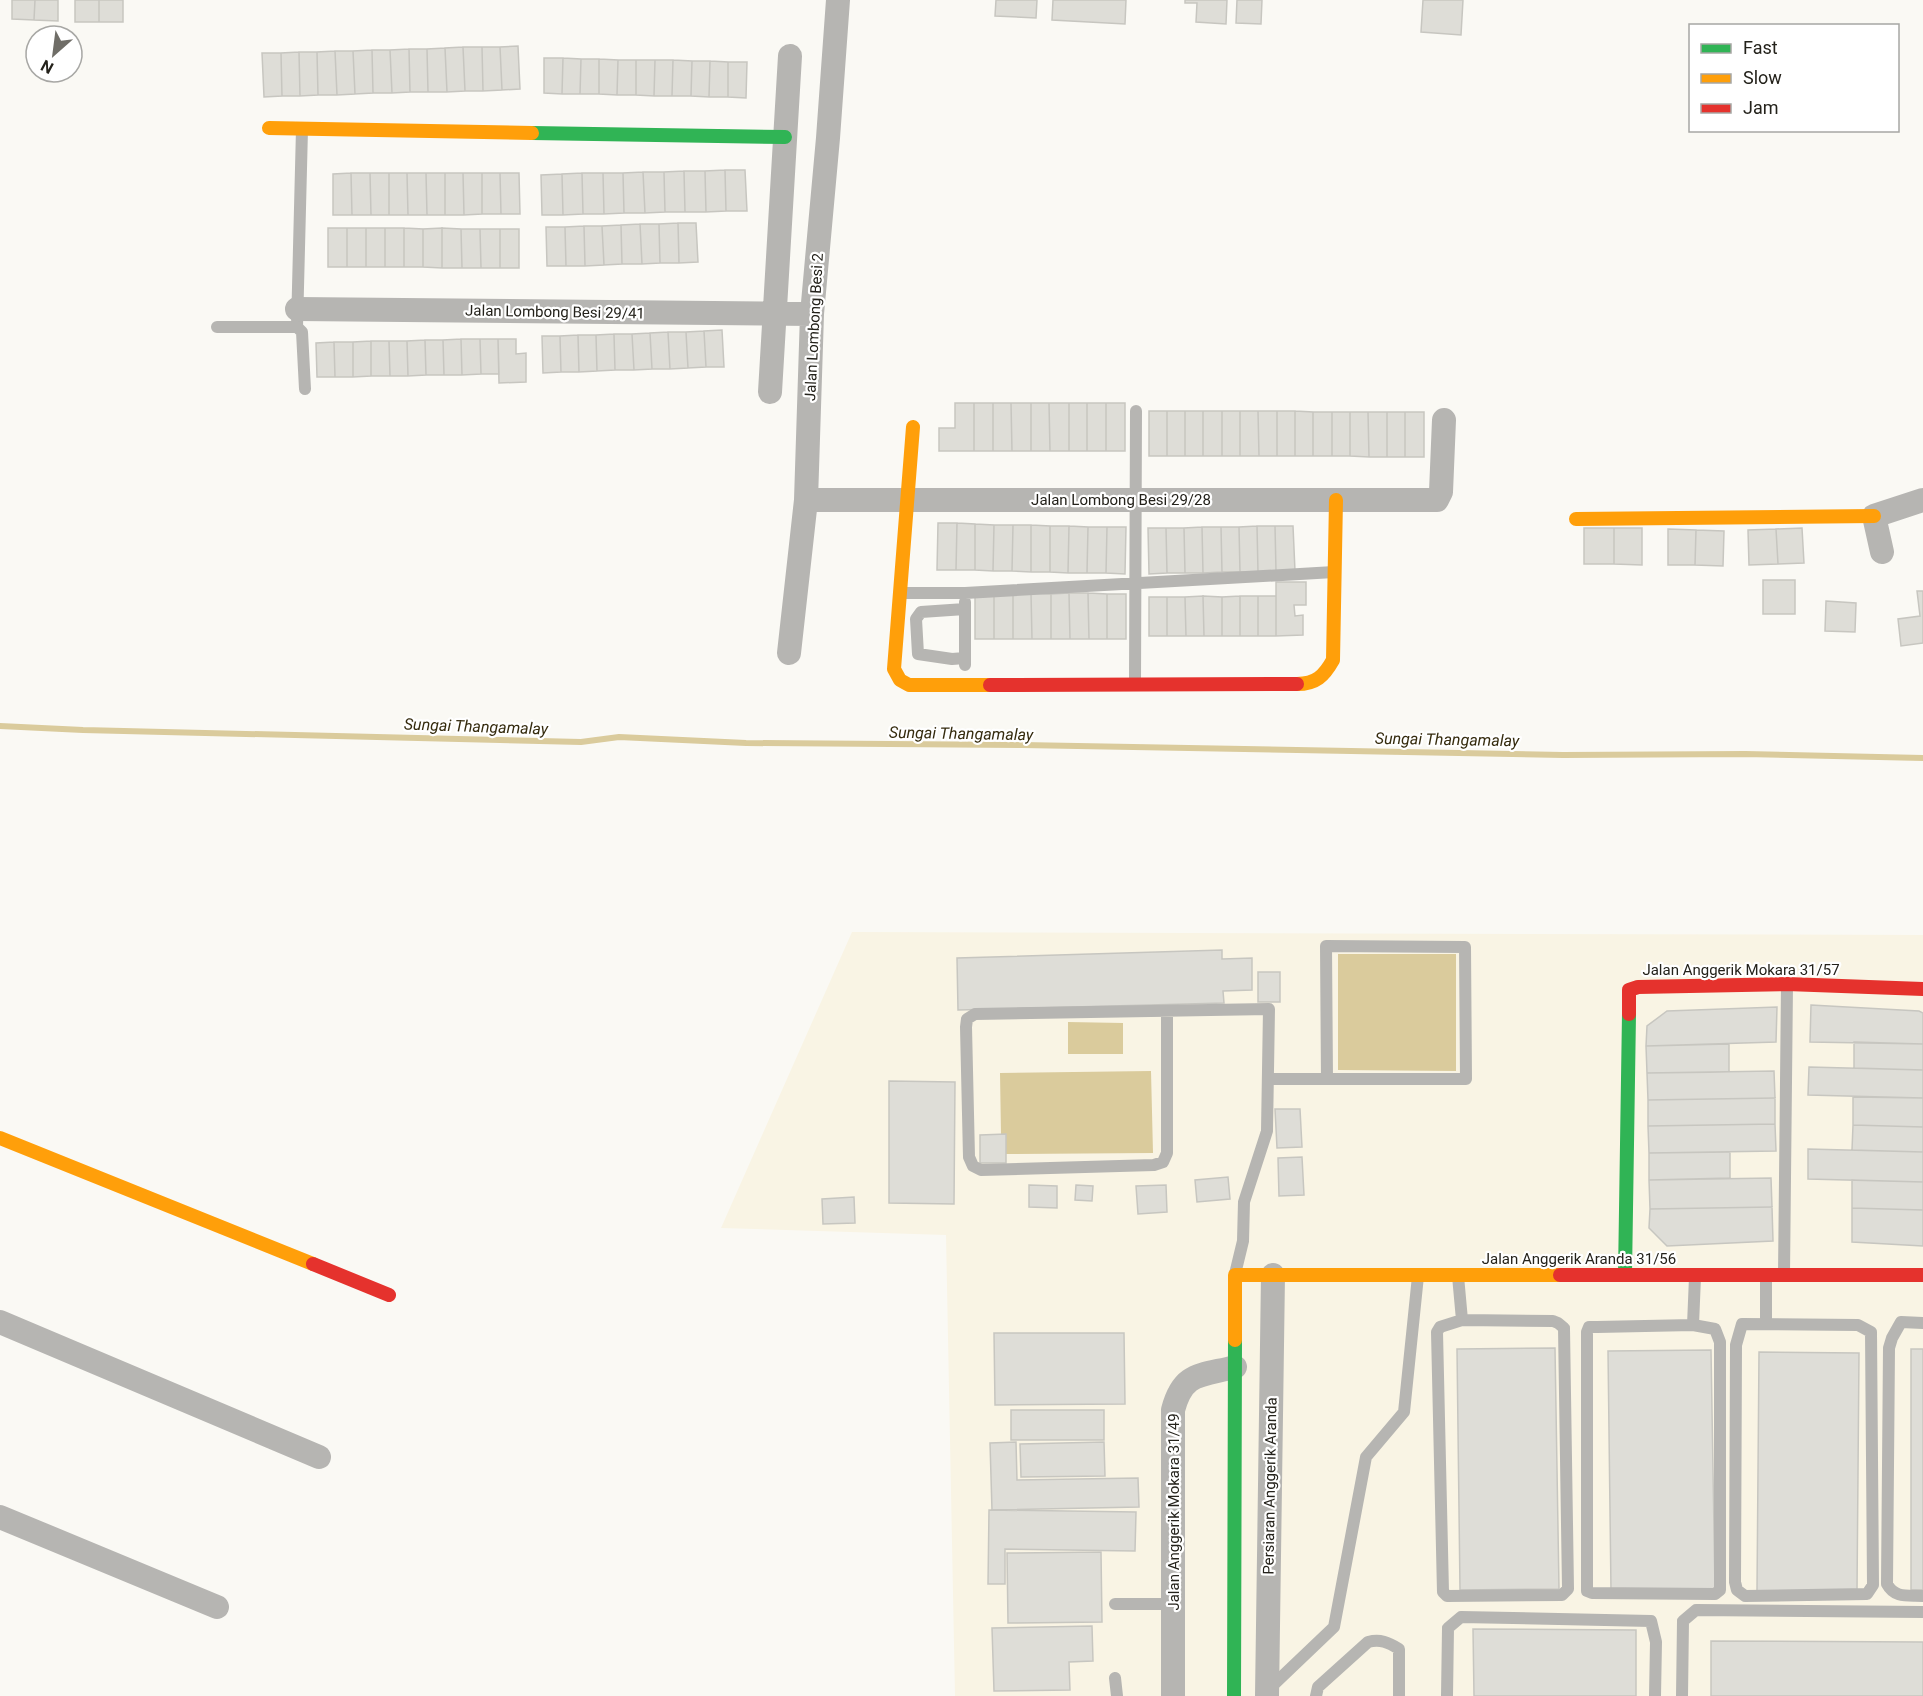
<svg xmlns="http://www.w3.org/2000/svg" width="1923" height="1696" viewBox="0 0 1923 1696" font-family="Roboto,sans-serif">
	<rect width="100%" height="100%" fill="#faf9f4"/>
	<!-- built -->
	<path fill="#f9f4e4" d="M852 932 1923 935V1696H955L946 1235 721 1228Z"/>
	<!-- water -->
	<path fill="#dacb9c" d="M1338 954H1456V1071L1338 1070Z
		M1068 1022 1123 1023V1054H1068Z
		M1151 1071 1153 1153 1006 1154V1135L1001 1134 1000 1073Z"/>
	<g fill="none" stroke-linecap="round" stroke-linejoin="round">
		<!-- stream -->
		<path stroke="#dacb9c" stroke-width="6" d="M0 726 83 730 581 742 619 737 746 743 1022 745 1563 755 1745 754 1923 758"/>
	</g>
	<!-- building -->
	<path fill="#deddd7" stroke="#c7c6c0" stroke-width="1.5" d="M12 0H35L34 20 12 19Z
		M35 0H58V21L34 20Z
		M75 0H99V22H75Z
		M99 0H123V22H99Z
		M996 0H1037L1036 18 995 16Z
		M1053 0H1126L1125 24 1052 20Z
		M1185 0H1227L1226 24 1196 22 1197 3H1185Z
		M1237 0H1262L1261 24 1236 23Z
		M1423 0H1463L1461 35 1421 32Z
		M518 46 520 89 502 90 500 47Z
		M463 47H482L483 91H465Z
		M463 47 465 91 447 92 445 48Z
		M482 47H500L502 90 483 91Z
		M445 48 447 92H428L427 49Z
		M409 49H427L428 92H410Z
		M409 49 410 92 392 93 390 50Z
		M372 50H390L392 93H373Z
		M372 50 373 93 355 94 353 51Z
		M335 51H353L355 94 337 95Z
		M335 51 337 95H318L317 52Z
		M299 52H317L318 95 300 96Z
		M299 52 300 96H282L281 53Z
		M262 53H281L282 96 264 97Z
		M544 58H563L562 94 544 93Z
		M563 58 581 59 580 94H562Z
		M581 59H599V94H580Z
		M599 59 618 60 617 95 599 94Z
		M618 60H636V95H617Z
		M636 60H655L654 96 636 95Z
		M655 60H673L672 96H654Z
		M673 60 692 61 691 96H672Z
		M692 61H710L709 97 691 96Z
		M710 61 728 62V97H709Z
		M728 62H747L746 98 728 97Z
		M725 170 726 211 706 212 705 171Z
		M725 170H745L747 211H726Z
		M684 171 685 212H665L664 172Z
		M684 171H705L706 212H685Z
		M643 172 645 213H624L623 173Z
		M643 172H664L665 212 645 213Z
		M351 173 352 215H333V174Z
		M351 173H370L371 215H352Z
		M370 173H389V215H371Z
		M389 173H407L408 215H389Z
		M407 173H426L427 215H408Z
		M426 173H445V215H427Z
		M445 173H463L464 215H445Z
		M463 173H482V214L464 215Z
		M482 173H500L501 214H482Z
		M500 173H519L520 214H501Z
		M582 173 583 214 563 215 562 174Z
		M582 173H603L604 214H583Z
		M603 173H623L624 213 604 214Z
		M562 174 563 215H542L541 175Z
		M678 223H696L698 262 679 263Z
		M678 223 679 263H660L659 224Z
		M640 224H659L660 263 642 264Z
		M640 224 642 264H622L621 225Z
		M621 225 622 264 604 265 602 226Z
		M584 226H602L604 265 585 266Z
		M584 226 585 266H566L565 227Z
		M546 227H565L566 266H547Z
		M328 228H347V267H328Z
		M347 228H366V267H347Z
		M366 228H385V267H366Z
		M385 228H404V267H385Z
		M404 228 423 229V267H404Z
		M442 228 461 229 462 268H442Z
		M442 228V268L423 267V229Z
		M461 229H480L481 268H462Z
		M480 229H500V268H481Z
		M500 229H519V268H500Z
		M722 330 724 367H706L704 331Z
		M704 331 706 367 688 368 686 332Z
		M668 332 670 369H652L650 333Z
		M668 332H686L688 368 670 369Z
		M650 333 652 369 634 370 632 334Z
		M614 334 615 370 597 371 596 335Z
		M614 334H632L634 370H615Z
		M578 335 579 372H561L560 336Z
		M578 335H596L597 371 579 372Z
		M542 336H560L561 372 543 373Z
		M461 339H480L481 374 462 375Z
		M461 339 462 375H444L443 340Z
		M480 339H498L499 374H481Z
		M498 339H516V354L526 353V382L499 383Z
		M425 340H443L444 375H426Z
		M425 340 426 375 408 376 407 341Z
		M371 341H389L390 376H371Z
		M371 341V376L353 377V342Z
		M389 341H407L408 376H390Z
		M334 342H353V377H335Z
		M334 342 335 377H317L316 343Z
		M955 403H974V451H939V428H955Z
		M974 403H993V451H974Z
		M993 403H1011L1012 451H993Z
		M1011 403H1031V451H1012Z
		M1031 403H1049L1050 451H1031Z
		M1049 403H1069V451H1050Z
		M1069 403H1087V451H1069Z
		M1087 403H1106V451H1087Z
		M1106 403H1125V451H1106Z
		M1149 411H1167V456H1149Z
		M1167 411H1185V456H1167Z
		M1185 411H1203V456H1185Z
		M1203 411H1222V456H1203Z
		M1222 411H1240V456H1222Z
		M1240 411H1258L1259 456H1240Z
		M1258 411H1277V456H1259Z
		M1277 411H1295V456H1277Z
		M1295 411 1313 412V456H1295Z
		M1313 412H1332V456H1313Z
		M1332 412H1350V456H1332Z
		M1350 412H1368L1369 457 1350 456Z
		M1368 412H1387V457H1369Z
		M1387 412H1405V457H1387Z
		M1405 412H1424V457H1405Z
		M938 523H957L956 570H937Z
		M957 523 975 524V570H956Z
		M975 524 994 525 993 571 975 570Z
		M994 525H1013L1012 571H993Z
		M1013 525H1031V572L1012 571Z
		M1031 525 1050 526V572H1031Z
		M1050 526H1069L1068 573 1050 572Z
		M1069 526 1088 527 1087 573H1068Z
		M1257 526 1258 572H1240L1239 527Z
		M1257 526H1275L1276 571 1258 572Z
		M1275 526H1293L1295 571H1276Z
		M1088 527H1107L1106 573H1087Z
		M1107 527H1126L1125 574 1106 573Z
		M1202 527 1203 573H1185L1184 528Z
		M1202 527H1221L1222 572 1203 573Z
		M1221 527H1239L1240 572H1222Z
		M1148 528H1166L1167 573 1149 574Z
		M1166 528H1184L1185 573H1167Z
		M1584 528H1614V564H1584Z
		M1614 528H1642V565L1614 564Z
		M1802 528 1804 563 1778 564 1776 529Z
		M1668 529 1696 530 1695 565H1668Z
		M1776 529 1778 564 1749 565 1748 530Z
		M1696 530 1724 531 1723 566 1695 565Z
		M1763 580H1795V614H1763Z
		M1276 582H1306V605H1294L1295 616 1303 615V635L1276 636Z
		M1917 591H1923V643L1901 646 1898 619 1920 616Z
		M975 593H994V639H975Z
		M994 593 1013 594V639H994Z
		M1031 593 1032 639H1013V594Z
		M1031 593 1051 594V639H1032Z
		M1069 593 1070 639H1051V594Z
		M1069 593H1088L1089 639H1070Z
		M1088 593 1107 594V639H1089Z
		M1107 594H1126V639H1107Z
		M1203 596 1222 597V636H1204Z
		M1203 596 1204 636H1186L1185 597Z
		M1240 596H1258V636H1240Z
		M1240 596V636H1222V597Z
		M1258 596H1276V636H1258Z
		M1149 597H1167V636H1149Z
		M1167 597H1185L1186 636H1167Z
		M1826 601 1856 603 1855 632 1825 631Z
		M1222 950V959L1252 958V990L1223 991 1224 1003 958 1010 957 958Z
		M1258 972H1280V1002H1258Z
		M1811 1005 1919 1011 1923 1013V1044L1810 1042Z
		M1777 1007 1776 1042 1646 1046 1647 1026 1667 1011Z
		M1854 1042 1923 1044V1070L1854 1068Z
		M1729 1044V1072L1647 1073 1646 1046Z
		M1809 1067 1923 1070V1098L1808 1095Z
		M1774 1071 1775 1098 1648 1100 1647 1073Z
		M889 1081 955 1082 954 1204 889 1203Z
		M1853 1097 1923 1098V1127L1853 1125Z
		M1775 1098V1124L1648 1126V1100Z
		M1275 1109H1300L1302 1147 1277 1148Z
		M1775 1124 1776 1151 1649 1153 1648 1126Z
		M1853 1125 1923 1127V1152L1852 1150Z
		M1006 1134V1163H980V1135Z
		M1808 1149 1923 1152V1182L1808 1179Z
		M1730 1152V1178L1649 1180V1153Z
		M1302 1157 1304 1195 1279 1196 1278 1158Z
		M1228 1177 1230 1199 1197 1202 1195 1180Z
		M1771 1178 1772 1207 1650 1209 1649 1180Z
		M1852 1180 1923 1182V1210L1852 1208Z
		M1029 1185 1057 1186V1208L1029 1207Z
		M1076 1185 1093 1186 1092 1201 1075 1200Z
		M1166 1185 1167 1212 1138 1214 1136 1186Z
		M854 1197 855 1223 823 1224 822 1199Z
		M1772 1207 1773 1241 1667 1246 1649 1228 1650 1209Z
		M1852 1208 1923 1210V1246L1852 1242Z
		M994 1333H1124L1125 1404 995 1405Z
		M1555 1348 1559 1589 1460 1590 1457 1349Z
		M1911 1349H1923V1590H1911Z
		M1711 1350 1715 1590 1611 1591 1608 1351Z
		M1759 1352 1859 1353 1857 1592 1757 1591Z
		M1011 1410H1104V1440H1011Z
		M1016 1442 1017 1480 1138 1478 1139 1507 992 1510 990 1443Z
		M1104 1442 1105 1476 1021 1477 1020 1444Z
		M989 1510 1136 1512 1135 1551 1005 1549V1584H988Z
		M1101 1552 1102 1622 1008 1623 1007 1553Z
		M1092 1626 1093 1661 1069 1662 1070 1690 994 1691 992 1628Z
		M1473 1629 1636 1630V1696H1474Z
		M1711 1641 1923 1642V1696H1711Z"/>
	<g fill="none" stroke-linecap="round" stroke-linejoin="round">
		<!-- lane -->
		<path stroke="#b6b5b2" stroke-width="12" d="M217 327H297L302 129
			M297 327 302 332 305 389
			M902 593H965L1334 572
			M965 658 952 659 918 654 916 619 921 612 965 609
			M965 665V602
			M1135 682 1136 411
			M1167 1011V1153L1163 1162 1154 1165 981 1170 973 1166 969 1157 966 1027 967 1019 975 1014 1269 1009 1267 1131 1244 1202 1243 1241 1235 1274
			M1268 1079H1466L1465 947 1326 946 1327 1079
			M1784 1274 1787 985
			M1458 1276 1462 1320
			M1766 1276V1324
			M1462 1320 1553 1321 1558 1323 1564 1328 1568 1589 1562 1595 1447 1596 1443 1592 1437 1332 1440 1327Z
			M1923 1323 1901 1322 1892 1338 1889 1348 1887 1584C1895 1599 1909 1595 1923 1596
			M1742 1324 1858 1325 1871 1332 1873 1585 1867 1594 1745 1596 1737 1590 1735 1582 1736 1345Z
			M1693 1325 1715 1329 1720 1342V1590L1715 1594 1592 1593 1587 1591V1332L1589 1327H1597L1693 1325 1695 1277
			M1115 1604H1173
			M1115 1678 1117 1696
			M1268 1690 1334 1627 1366 1457 1404 1412 1418 1276
			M1316 1696 1318 1687 1368 1642C1380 1639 1388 1642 1399 1649V1696
			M1447 1696 1448 1628 1461 1617 1651 1621 1656 1642 1655 1696
			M1682 1696 1683 1621 1696 1610 1923 1612"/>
		<!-- street -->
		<path stroke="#b6b5b2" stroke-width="24" d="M297 309 812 314
			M770 392 790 56
			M806 500H1437L1441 492 1444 420
			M1882 552 1874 516 1923 500
			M789 653 806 500 812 314 828 138 838 0
			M0 1322 319 1457
			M0 1517 217 1607
			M1173 1696V1410C1183 1372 1200 1376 1235 1367
			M1267 1696 1273 1275"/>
		<!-- fast -->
		<path stroke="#30b455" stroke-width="14" d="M532 133 785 137
			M1625 1275 1629 1014
			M1234 1696 1235 1340"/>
		<!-- slow -->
		<path stroke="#ff9f0a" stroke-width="14" d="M269 128 532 133
			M913 427 894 669 900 680 909 685H990
			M1576 519 1874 516
			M1297 684C1316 684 1324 676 1333 660L1336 500
			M0 1138 313 1264
			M1235 1340V1275H1560"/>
		<!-- jam -->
		<path stroke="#e5322d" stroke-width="14" d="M990 685 1297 684
			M1629 1014V990L1638 987 1787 984 1923 989
			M313 1264 389 1295
			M1560 1275H1923"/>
	</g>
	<g text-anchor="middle" stroke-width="4.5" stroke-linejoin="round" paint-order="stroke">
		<!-- street labels -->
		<g font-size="15" fill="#24221b" stroke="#fff">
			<text transform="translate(555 312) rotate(1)" y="5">Jalan Lombong Besi 29/41</text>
			<text transform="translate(814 327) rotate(-87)" y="5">Jalan Lombong Besi 2</text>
			<text x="1121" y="505">Jalan Lombong Besi 29/28</text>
			<text x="1741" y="975">Jalan Anggerik Mokara 31/57</text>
			<text x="1579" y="1264">Jalan Anggerik Aranda 31/56</text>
			<text transform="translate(1270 1486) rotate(-89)" y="5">Persiaran Anggerik Aranda</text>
			<text transform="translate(1174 1512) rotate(-90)" y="5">Jalan Anggerik Mokara 31/49</text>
		</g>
		<!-- water labels -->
		<g font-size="16" font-style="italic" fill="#352b0e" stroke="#fff">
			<text transform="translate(476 726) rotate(2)" y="6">Sungai Thangamalay</text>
			<text transform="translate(961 733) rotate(1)" y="6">Sungai Thangamalay</text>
			<text transform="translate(1447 739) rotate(1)" y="6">Sungai Thangamalay</text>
		</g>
	</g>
	<!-- legend -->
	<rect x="1689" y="24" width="210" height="108" fill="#ffffff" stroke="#a7a7a4" stroke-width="1.5"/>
	<rect x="1701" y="44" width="30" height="9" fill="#30b455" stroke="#a7a7a4" stroke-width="1.5"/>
	<text x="1743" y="54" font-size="18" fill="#24221b">Fast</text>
	<rect x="1701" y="74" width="30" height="9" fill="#ff9f0a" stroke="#a7a7a4" stroke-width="1.5"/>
	<text x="1743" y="84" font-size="18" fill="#24221b">Slow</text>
	<rect x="1701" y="104" width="30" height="9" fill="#e5322d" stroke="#a7a7a4" stroke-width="1.5"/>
	<text x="1743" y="114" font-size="18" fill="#24221b">Jam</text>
	<!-- north arrow -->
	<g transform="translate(54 54) rotate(208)"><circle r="28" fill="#ffffff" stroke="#a7a7a4" stroke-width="1.5"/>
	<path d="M0-4.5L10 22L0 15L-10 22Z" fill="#6f6d67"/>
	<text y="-9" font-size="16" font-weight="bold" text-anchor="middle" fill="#24221b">N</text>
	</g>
</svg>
